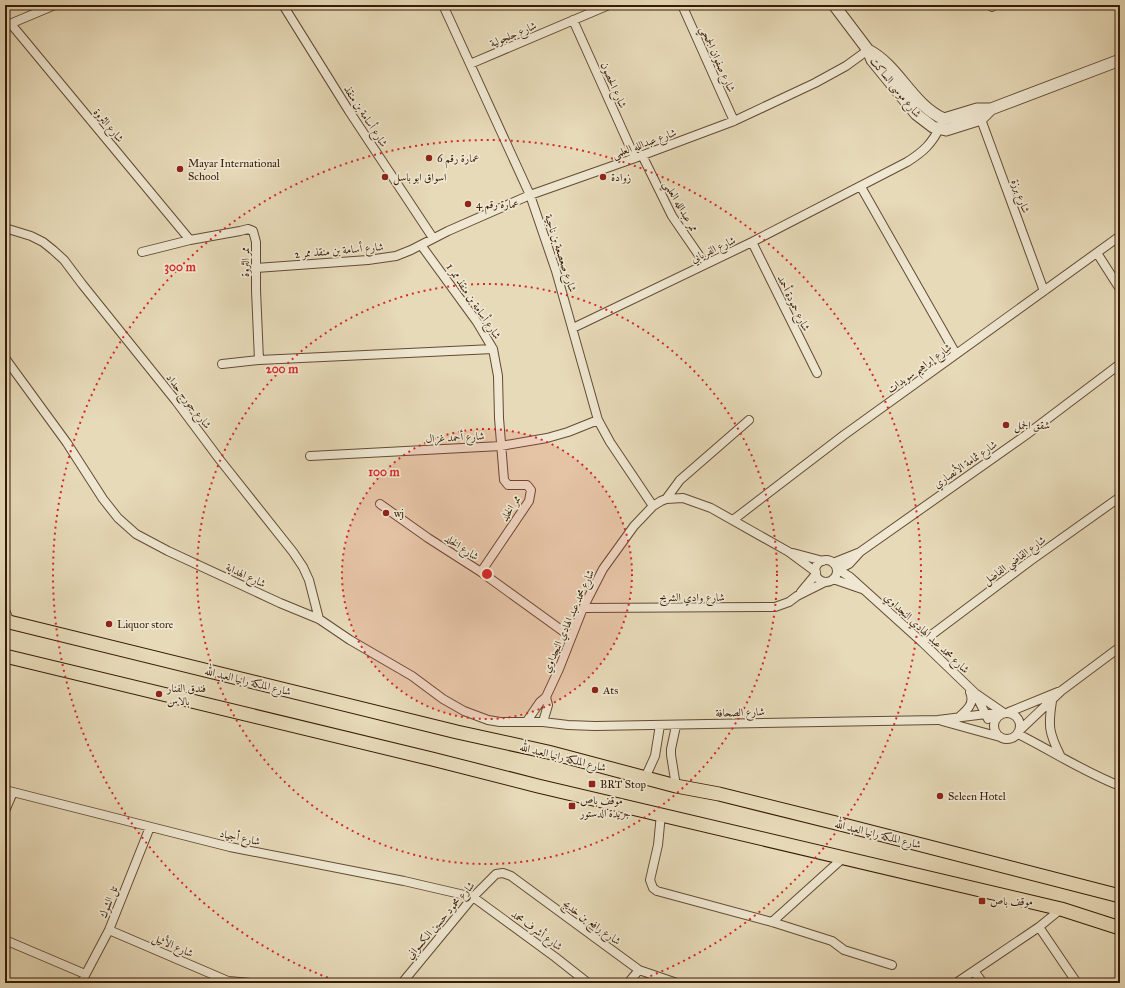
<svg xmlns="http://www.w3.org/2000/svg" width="1125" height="988" viewBox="0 0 1125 988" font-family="'IM FELL Great Primer',Amiri,serif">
	<rect width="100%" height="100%" fill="#e7dab8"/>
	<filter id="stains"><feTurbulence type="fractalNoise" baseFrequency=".005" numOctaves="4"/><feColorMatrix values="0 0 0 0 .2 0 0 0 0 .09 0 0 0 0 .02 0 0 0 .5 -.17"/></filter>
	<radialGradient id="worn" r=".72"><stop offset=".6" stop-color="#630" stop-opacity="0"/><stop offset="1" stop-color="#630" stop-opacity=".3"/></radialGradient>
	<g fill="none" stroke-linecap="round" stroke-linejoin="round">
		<defs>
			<path id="minor" d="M283 5 349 111 433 238
				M443 5 530 195 556 271 598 420 610 442 653 506
				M682 5 734 121
				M992 5V7
				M573 20 635 158
				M11 24 190 240
				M5 26 55 5
				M470 64 609 5
				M979 114 1044 291
				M642 155 672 216 705 264
				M861 187 956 354
				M5 228 31 236 43 242 53 250 64 260 82 284 176 401 220 460 293 552 303 567 309 580 319 619
				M752 242 817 373
				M421 245 477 322 493 349 498 376 499 418 504 480 508 485H527L531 490 529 501 481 572
				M142 252 190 240 240 231 248 229 253 231 256 242V290L259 360
				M1097 253 1120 289
				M256 268 368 260 396 256 411 250 448 231 530 195 635 158 734 121 815 83 846 66 868 50
				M573 328 752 242 907 162C923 152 932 144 941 125
				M5 358 67 443 103 499 118 518 136 534 168 551 280 603 319 619 350 640 412 676 443 699 464 711 488 720 500 722H543L568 725 595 726 938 720 986 714H1000
				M222 364 259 360 493 349
				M310 456 501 446 547 438 568 432 598 420
				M666 499 680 480 749 420
				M380 504 428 538 481 572 571 637
				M733 520 844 435 1120 236
				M793 553 823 561
				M815 571a11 11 0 1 1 22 0a11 11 0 1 1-22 0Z
				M833 563 858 553
				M837 570 849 564 860 552 1026 435 1120 364
				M837 571 842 572 850 577 922 642 975 693 1004 713
				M833 579 862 589
				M801 592 816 574
				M583 608 775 607 789 602 797 596 825 582
				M5 610 10 623
				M922 642 1030 561 1120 497
				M975 693 988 719
				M1052 701C1048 726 1049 733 1060 755
				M1009 712 1058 692
				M994 726a13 13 0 1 1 26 0a13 13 0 1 1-26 0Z
				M958 718C967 710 975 704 970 692
				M527 721 540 702 546 697 559 669 583 608 603 569 634 526 653 506 661 501 666 499 683 498 711 508 789 552 816 572
				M942 721 1000 737
				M543 722 548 705 546 697
				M1021 729 1061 691 1120 647
				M1018 734C1052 751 1084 772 1120 786
				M645 778 655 756 660 725
				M676 786 671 755V749L676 726
				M5 790 230 847 404 881 473 897 555 957 588 983
				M5 811 13 792
				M661 814 658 845 650 880 653 888 657 891 772 922 832 941 844 950 892 965
				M772 922 843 858
				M1039 927 1077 983
				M109 930 228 981 251 983
				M5 940 85 974
				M974 971 983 983
				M81 983 109 930 150 827
				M402 983 473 897 496 874 503 873 511 876 639 970 677 983
				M628 983 639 970
				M956 983 1039 927 1061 909"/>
			<path id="tertiary" d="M834 5 868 50 872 60 916 114 933 127 946 130 981 119 991 109
				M868 50C899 66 912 105 944 119L977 109H991L1120 60"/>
			<path id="primary" d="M5 621 457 732 548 752 676 786 719 794 840 824 1120 896
				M5 656 432 759 538 786 1061 909 1120 928"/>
		</defs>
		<!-- minor casing -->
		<use href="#minor" stroke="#634b33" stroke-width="10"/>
		<!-- tertiary casing -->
		<use href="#tertiary" stroke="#634b33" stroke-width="13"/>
		<!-- primary casing -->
		<use href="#primary" stroke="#371b07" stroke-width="15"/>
		<!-- minor -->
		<use href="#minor" stroke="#efe7d1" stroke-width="8"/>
		<!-- tertiary -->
		<use href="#tertiary" stroke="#efe7d1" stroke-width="11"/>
		<!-- primary -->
		<use href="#primary" stroke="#e7dab8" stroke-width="13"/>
	</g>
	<!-- distance rings -->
	<circle cx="487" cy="574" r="145" fill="#d62828" fill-opacity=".12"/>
	<g fill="none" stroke="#d62828" stroke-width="2" stroke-dasharray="2 4">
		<circle cx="487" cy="574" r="145"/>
		<circle cx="487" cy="574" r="290"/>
		<path d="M339 982A434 434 0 1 1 635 982"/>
	</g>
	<!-- markers -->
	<g fill="#8f2418" stroke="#efe7d1" stroke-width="1.5">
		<circle cx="429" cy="158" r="4"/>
		<circle cx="180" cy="169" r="4"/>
		<circle cx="385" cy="177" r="4"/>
		<circle cx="603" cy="177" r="4"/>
		<circle cx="468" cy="204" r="4"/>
		<circle cx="1006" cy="425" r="4"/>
		<circle cx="386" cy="513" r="4"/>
		<circle cx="109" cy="624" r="4"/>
		<circle cx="595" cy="690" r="4"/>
		<circle cx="159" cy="694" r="4"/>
		<rect x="588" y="780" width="8" height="8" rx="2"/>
		<circle cx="940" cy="796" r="4"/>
		<rect x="568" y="802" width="8" height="8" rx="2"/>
		<rect x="978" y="897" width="8" height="8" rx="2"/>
	</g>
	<g text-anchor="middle" stroke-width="3.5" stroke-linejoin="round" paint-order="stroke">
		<!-- street labels -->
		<g font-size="11" fill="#371b07" stroke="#efe7d1">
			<text transform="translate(513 34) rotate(-23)" y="4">شارع جلجولية</text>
			<text transform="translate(718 59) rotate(66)" y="4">شارع صفوان الجمحي</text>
			<text transform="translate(614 85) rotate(66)" y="4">شارع الحصون</text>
			<text transform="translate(896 87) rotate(51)" y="4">شارع موسى الساكت</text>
			<text transform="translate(366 116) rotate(57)" y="4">شارع أسامة بن منقذ</text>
			<text transform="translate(109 125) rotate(50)" y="4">شارع الثروة</text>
			<text transform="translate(644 143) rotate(-20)" y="4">شارع عبدالله العلمي</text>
			<text transform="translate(1021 196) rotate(70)" y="4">شارع برزة</text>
			<text transform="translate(681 206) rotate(60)" y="4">ممر عبدالله العلمي</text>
			<text transform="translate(713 249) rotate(-25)" y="4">شارع الفريابي</text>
			<text transform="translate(339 250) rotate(-5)" y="4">شارع أسامة بن منقذ ممر 2</text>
			<text transform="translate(561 253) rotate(72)" y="4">شارع صعصعة بن ناجية</text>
			<text transform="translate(245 262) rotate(-90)" y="4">ممر الثروة</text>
			<text transform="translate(474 301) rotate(56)" y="4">شارع أسامة بن منقذ ممر 1</text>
			<text transform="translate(794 303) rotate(64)" y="4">شارع حمودة أحمد</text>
			<text transform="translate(919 368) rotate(-36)" y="4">شارع إبراهيم سويدات</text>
			<text transform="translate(189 401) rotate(52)" y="4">شارع جورج حداد</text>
			<text transform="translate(455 437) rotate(-3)" y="4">شارع أحمد غزال</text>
			<text transform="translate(965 464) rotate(-35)" y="4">شارع ثمامة الأنصاري</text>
			<text transform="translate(510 508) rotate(-58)" y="4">ممر الخلد</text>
			<text transform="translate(462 547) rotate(33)" y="4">شارع الخلد</text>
			<text transform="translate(1014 560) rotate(-36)" y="4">شارع القاضي الفاضل</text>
			<text transform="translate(246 575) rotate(25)" y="4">شارع الهداية</text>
			<text x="692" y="601">شارع وادي الشريح</text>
			<text transform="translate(568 621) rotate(-66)" y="4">شارع محمد عبد الهادي النجداوي</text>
			<text transform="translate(927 633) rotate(43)" y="4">شارع محمد عبد الهادي النجداوي</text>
			<text transform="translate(248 681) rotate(14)" y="4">شارع الملكة رانيا العبد الله</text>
			<text transform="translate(740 712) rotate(-2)" y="4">شارع الصحافة</text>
			<text transform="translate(563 757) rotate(14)" y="4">شارع الملكة رانيا العبد الله</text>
			<text transform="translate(878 834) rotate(14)" y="4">شارع الملكة رانيا العبد الله</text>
			<text transform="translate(240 837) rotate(12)" y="4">شارع أجياد</text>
			<text transform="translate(108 902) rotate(-69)" y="4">تل الشوك</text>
			<text transform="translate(440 920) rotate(-49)" y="4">شارع محمود حسين الكسواني</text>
			<text transform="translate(592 922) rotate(36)" y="4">شارع رافع بن خديج</text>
			<text transform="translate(537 930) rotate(36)" y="4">شارع أشرف محمد</text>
			<text transform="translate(173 945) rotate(23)" y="4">شارع الأثيل</text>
		</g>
		<!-- poi labels -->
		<g font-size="11" fill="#371b07" stroke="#efe7d1" text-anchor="start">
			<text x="437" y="162">عمارة رقم 6</text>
			<text x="188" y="167">Mayar International<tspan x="188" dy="13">School</tspan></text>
			<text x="393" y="181">اسواق ابو باسل</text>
			<text x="611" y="181">زوادة</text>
			<text x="476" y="208">عمارة رقم 4</text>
			<text x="1014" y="429">شقق الجمل</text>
			<text x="394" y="517">wj</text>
			<text x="117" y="628">Liquor store</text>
			<text x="167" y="692">فندق الفنار<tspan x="167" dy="13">بالاس</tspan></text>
			<text x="603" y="694">Ats</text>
			<text x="600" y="788">BRT Stop</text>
			<text x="948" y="800">Seleen Hotel</text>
			<text x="580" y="804">موقف باص<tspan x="580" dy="13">جريدة الدستور</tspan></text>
			<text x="990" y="905">موقف باص</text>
		</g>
	</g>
	<circle cx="487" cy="574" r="6" fill="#d62828" stroke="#efe7d1" stroke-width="2"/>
	<g font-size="12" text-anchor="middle" font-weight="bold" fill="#d62828" stroke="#efe7d1" stroke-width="3.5" stroke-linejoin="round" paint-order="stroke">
		<text x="180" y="271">300 m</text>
		<text x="282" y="373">200 m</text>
		<text x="384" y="476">100 m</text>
	</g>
	<!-- margin -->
	<rect width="1125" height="988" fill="none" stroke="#e7dab8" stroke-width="20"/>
	<rect x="6" y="6" width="1113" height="976" fill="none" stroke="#371b07" stroke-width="2"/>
	<rect x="10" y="10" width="1105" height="968" fill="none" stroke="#371b07"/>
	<rect width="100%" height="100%" filter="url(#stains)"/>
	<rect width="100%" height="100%" fill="url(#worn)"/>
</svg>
